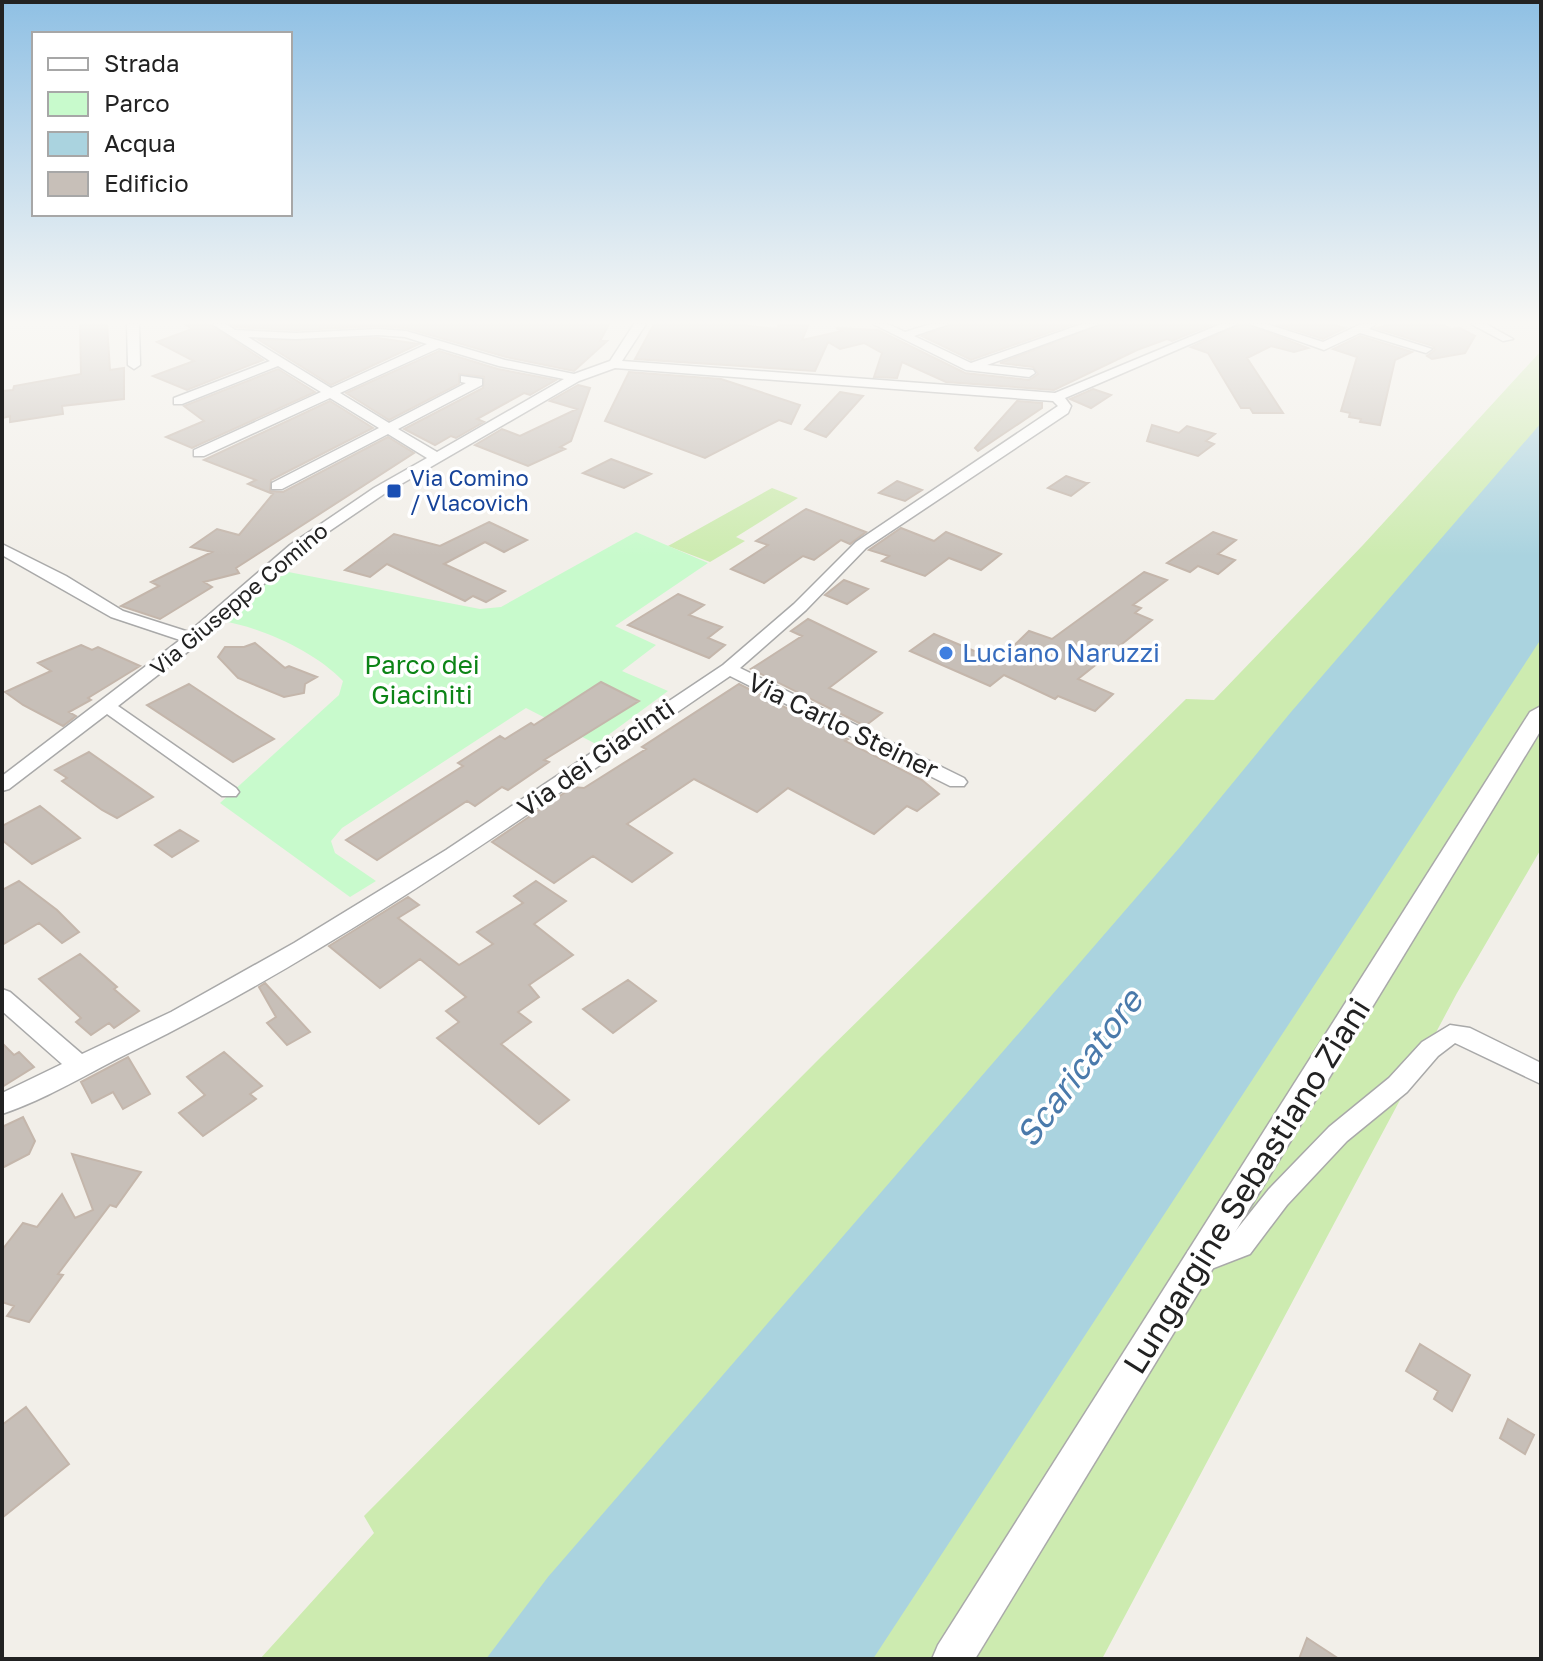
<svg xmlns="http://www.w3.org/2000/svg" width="1543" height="1661" viewBox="0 0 1543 1661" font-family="'Golos Text',sans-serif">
	<rect width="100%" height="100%" fill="#f2efe9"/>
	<!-- grass -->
	<path fill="#cdebb0" d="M1541 351V849L1457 993 1102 1659H260L374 1533 364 1516 821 1057 1186 699 1214 700 1363 545Z
		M772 488 798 498 736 537 745 541 710 562 668 546Z"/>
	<!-- park -->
	<path fill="#c8facc" d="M636 532 708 563 615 626 656 645 622 671 668 691 596 744 526 708 342 828 331 841 335 853 376 881 350 897 220 803 339 695 343 681C316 652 261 627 222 621L278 570 480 609 501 607Z"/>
	<!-- water -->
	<path fill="#aad3df" d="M1541 423V639L873 1659H486L548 1577 1180 847 1291 712Z"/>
	<!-- building -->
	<path fill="#c7bfb8" stroke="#c4b6ab" stroke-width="2" d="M80 324H107L110 370 124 368V399L62 406 63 414 10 422V416L3 418 4 391 13 390 14 386 81 374Z
		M185 324H209L263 360 187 390 153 376 194 361 157 342 192 329Z
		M231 324H609L600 341H607L574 371 506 357 406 328 378 326 296 330 236 327Z
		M654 324H731L777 329 779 324 808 326 802 340 842 331 836 328 878 330 965 373 1029 380 1038 374 1033 367 1000 363 1102 324H1213L1172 341 1167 339 1137 350 1054 390 946 382 902 362 897 378 874 377 882 353 864 343 840 349 828 342 815 371 635 359Z
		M952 324H1073L971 360 922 336Z
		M1240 324H1247L1308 348 1294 352 1271 346 1247 358 1283 413H1253L1250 408H1241L1208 353 1191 347Z
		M1276 324H1331L1345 328 1323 339Z
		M1392 324H1442L1451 329 1460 328 1475 336 1465 353 1432 359 1427 356 1435 350 1433 346 1376 328Z
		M1360 336 1412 352 1395 360 1380 425 1360 422 1361 419 1349 417 1350 413 1341 411 1357 357 1333 349Z
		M378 338 419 344 331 385 259 340Z
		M439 351 498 369 556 380 530 395 524 393 477 419 484 422 456 438 451 436 435 445 404 429 483 388 484 377 459 374V384L389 420 346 393Z
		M278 369 315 392 192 448 166 437 204 421 184 406Z
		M629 372 721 379 800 405 791 424 779 420 705 458 605 421Z
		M578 385 590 388 571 441 560 447 565 449 528 466 475 445 502 429 520 436 577 409 550 401Z
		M1093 389 1111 395 1091 408 1070 399Z
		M840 392 863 396 826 437 805 429Z
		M330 401 373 428 271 480 270 491 283 492 388 437 414 453 236 568 239 573 204 582 212 587 160 619 121 606 159 586 151 582 212 552 191 547 217 529 239 535 273 494 248 484 256 480 204 460Z
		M1017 401 1042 403V408L978 451 975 448Z
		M1152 425 1179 433 1187 426 1215 434 1206 441 1214 444 1198 456 1147 441Z
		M611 459 651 474 624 488 583 473Z
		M1066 476 1086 483H1088L1071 496 1048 488Z
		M897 481 922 490 905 501 879 493Z
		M806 509 866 532 850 544 841 540 814 560 803 556 764 583 731 569 768 545 756 541Z
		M489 522 527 540 504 552 485 542 444 564 505 591 486 602 473 596 465 601 387 564 370 577 345 570 394 534 440 546Z
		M901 528 934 541 946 532 1001 554 981 570 949 558 925 576 882 561 889 556 869 550Z
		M1213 532 1236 540 1218 554 1235 560 1218 574 1198 566 1190 572 1167 563Z
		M1144 572 1167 580 1133 605 1141 608 1135 613 1152 620 1078 679 1113 694 1095 711 1058 696 1055 699 1004 675 990 686 910 651 934 634 998 661 1029 631 1052 639Z
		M844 580 868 589 847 604 825 595Z
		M678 594 704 605 689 615 722 627 708 638 725 645 709 658 628 625Z
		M808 619 876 652 829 688 882 713 865 726 751 669 802 636 791 631Z
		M255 643 285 668 289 666 317 677 305 684 304 693 284 697 238 678 218 657 225 647H244Z
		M81 645 92 650 98 647 140 666 88 698 91 700 69 712 76 716 63 726 23 705 5 692 51 671 38 663Z
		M601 682 639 701 544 760 549 762 508 790 502 787 475 806 467 801 377 860 346 840 463 766 458 763 500 736 505 739 531 723 534 725Z
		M189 684 236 715 274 739 233 762 147 705Z
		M739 684 848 739 845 741 922 780 939 794 917 811 907 806 874 834 788 788 757 812 694 779 627 824 672 853 632 882 593 856 554 883 492 842 573 787 584 788 646 749 642 747Z
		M89 752 153 797 117 818 102 810 62 781 67 778 55 770Z
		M40 806 80 838 32 864 2 840V826Z
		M180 830 198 841 172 857 155 845Z
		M19 881 57 910 79 932 62 943 39 923 2 945V890Z
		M536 881 566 901 534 924 573 955 529 985 539 997 518 1012 531 1022 501 1044 569 1100 539 1124 437 1038 459 1022 446 1011 466 997 442 977 420 959 380 988 329 946 408 897 419 905 398 918 459 965 493 944 477 932 523 903 514 896Z
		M80 954 117 987 114 989 139 1011 114 1028 109 1023 91 1035 76 1022 81 1018 39 979Z
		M628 980 656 1001 613 1033 583 1009Z
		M265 983 310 1032 287 1045 267 1023 276 1017 259 987Z
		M2 1043 14 1055 19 1052 34 1067 2 1087Z
		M224 1052 262 1086 250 1094 256 1099 203 1136 179 1113 205 1095 187 1077Z
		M128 1057 150 1094 123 1109 113 1092 92 1103 81 1082Z
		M23 1117 35 1141 29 1154 2 1168V1127Z
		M72 1154 141 1172 116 1207 110 1205 58 1274 63 1275 29 1322 7 1316 14 1306 2 1302V1250L23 1223 37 1227 62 1194 75 1218 93 1210Z
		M1420 1344 1470 1375 1452 1411 1434 1399 1438 1391 1406 1371Z
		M26 1407 69 1464 2 1518V1425Z
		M1508 1419 1534 1435 1525 1454 1500 1438Z
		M1307 1638 1339 1659H1299Z"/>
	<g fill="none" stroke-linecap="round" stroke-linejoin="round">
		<defs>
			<path id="minor" d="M127 324H139L140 365 134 369 128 365Z
				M212 324H226L235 330 296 333 378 329 406 331 505 360 574 374 610 361 634 324H646L622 361 1055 393 1221 324H1237L1065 398 1071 406 1068 413 866 548 806 610 740 668 964 778 967 782 964 786H950L730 676C536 808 344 947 133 1051 90 1072 47 1099 2 1114V1093L62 1064 2 1011V989L10 992 82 1054 171 1012 294 943 446 850 723 665 794 604 856 542 1058 406 1053 401 615 368 579 381 384 494 300 551 199 643 118 706 236 788 239 792 236 796H222L107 714 9 789 2 791V776L180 640 111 617 2 555V544L66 576 123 611 189 632 290 545 374 488 427 458 388 434 282 489H272V483L379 428 330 398 204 456H194V450L321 392 278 366 182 404H174V398L270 361ZM378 335 405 337 427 344 331 388 248 337 296 339ZM439 348 499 366 564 379 437 452 398 429 482 385V379L461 376V382L466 383 389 423 340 393Z
				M873 324H888L905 332 931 324H949L914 336 971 363 1082 324H1099L987 365 1033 370 1035 373 1029 377 966 370Z
				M1250 324H1267L1323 342 1361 324H1376L1369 329 1432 349 1426 353 1360 333 1324 350Z
				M1471 324H1486L1513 339 1503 341Z
				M1450 1025 1470 1028 1541 1063V1084L1455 1043 1438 1056 1407 1092 1347 1141 1287 1205 1250 1254 1201 1273 1191 1270 1187 1261 1191 1252 1230 1238 1269 1189 1329 1127 1389 1078 1422 1042Z"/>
			<path id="tertiary" d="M1541 706V730L975 1659H932L938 1645 1530 712Z"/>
		</defs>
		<!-- minor casing -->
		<use href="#minor" stroke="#a9a9a9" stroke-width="3"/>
		<!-- tertiary casing -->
		<use href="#tertiary" stroke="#a9a9a9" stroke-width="3"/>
		<!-- minor -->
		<use href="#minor" fill="#fff" fill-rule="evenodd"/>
		<!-- tertiary -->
		<use href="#tertiary" fill="#fff" fill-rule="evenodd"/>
	</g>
	<!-- sky -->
	<linearGradient id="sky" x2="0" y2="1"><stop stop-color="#8fc0e4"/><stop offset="0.58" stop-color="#f9f8f5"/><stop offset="1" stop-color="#f9f8f5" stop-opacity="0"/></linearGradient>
	<rect width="1543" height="556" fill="url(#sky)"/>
	<!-- markers -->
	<rect fill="#1a4fb4" stroke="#fff" stroke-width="3" x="386" y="483" width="16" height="16" rx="4"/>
	<circle fill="#3f7fe0" stroke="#fff" stroke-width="3" cx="946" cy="653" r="8"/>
	<g text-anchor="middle" stroke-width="7" stroke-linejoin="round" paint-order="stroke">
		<!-- far-transit labels -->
		<g font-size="22" fill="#164399" stroke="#fff" text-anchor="start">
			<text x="410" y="486">Via Comino<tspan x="410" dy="25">/ Vlacovich</tspan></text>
		</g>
		<!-- far-street labels -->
		<g font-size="22" fill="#222" stroke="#fff">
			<text transform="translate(239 599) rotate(-40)" y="8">Via Giuseppe Comino</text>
		</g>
		<!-- shop labels -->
		<g font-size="26" fill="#366cbe" stroke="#fff" text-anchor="start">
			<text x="962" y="662">Luciano Naruzzi</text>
		</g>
		<!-- park labels -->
		<g font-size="26" fill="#0c8416" stroke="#fff">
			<text x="422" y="674">Parco dei<tspan x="422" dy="30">Giaciniti</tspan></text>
		</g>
		<!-- street labels -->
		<g font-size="26" fill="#222" stroke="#fff">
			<text transform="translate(843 726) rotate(26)" y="9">Via Carlo Steiner</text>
			<text transform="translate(596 758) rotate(-35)" y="9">Via dei Giacinti</text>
		</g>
		<!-- near-street labels -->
		<g font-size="32" fill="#222" stroke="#fff">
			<text transform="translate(1247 1186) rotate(-58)" y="11">Lungargine Sebastiano Ziani</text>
		</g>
		<!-- near-water labels -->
		<g font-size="34" font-style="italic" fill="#4a7aab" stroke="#fff">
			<text transform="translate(1079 1068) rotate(-53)" y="12">Scaricatore</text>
		</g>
	</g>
	<!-- border -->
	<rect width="1543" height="1661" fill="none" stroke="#222222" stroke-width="8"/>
	<!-- legend -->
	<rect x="32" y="32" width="260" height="184" fill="#ffffff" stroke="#a7a7a7" stroke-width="2"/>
	<rect x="48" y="58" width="40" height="12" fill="#ffffff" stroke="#a7a7a7" stroke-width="2"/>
	<text x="104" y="72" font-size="24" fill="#222222">Strada</text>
	<rect x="48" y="92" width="40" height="24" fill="#c8facc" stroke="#a7a7a7" stroke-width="2"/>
	<text x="104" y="112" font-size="24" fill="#222222">Parco</text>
	<rect x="48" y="132" width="40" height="24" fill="#aad3df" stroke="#a7a7a7" stroke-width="2"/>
	<text x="104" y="152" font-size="24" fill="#222222">Acqua</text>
	<rect x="48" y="172" width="40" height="24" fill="#c7bfb8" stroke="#a7a7a7" stroke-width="2"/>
	<text x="104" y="192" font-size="24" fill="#222222">Edificio</text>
</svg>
